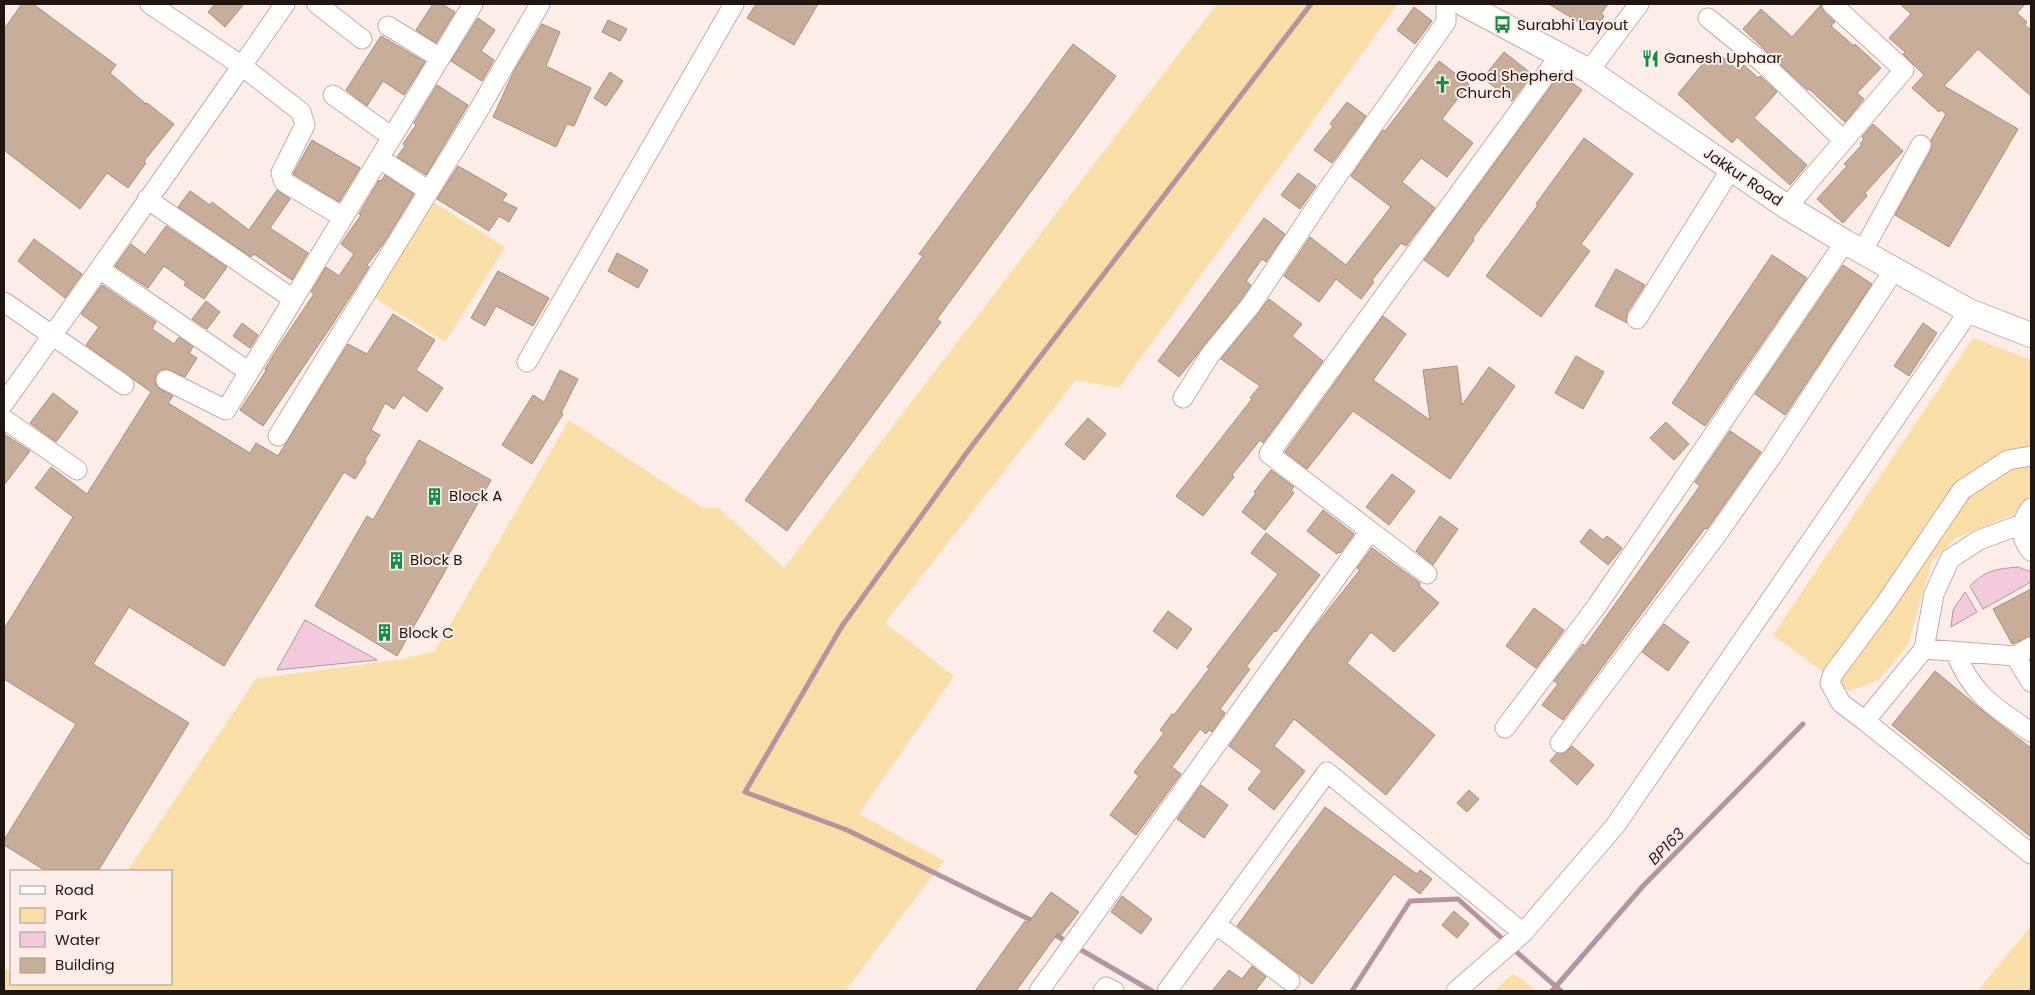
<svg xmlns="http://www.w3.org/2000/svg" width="2035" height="995" viewBox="0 0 2035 995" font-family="Poppins,sans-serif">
	<rect width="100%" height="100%" fill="#fcede9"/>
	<!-- green -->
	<path fill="#fadea8" d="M1217 4H1398L1119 388 1076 380 885 623 954 676 859 814 944 861 845 991H4V969L11 971V984H171V871H127L256 679 401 659 435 651 569 420 703 508H719L784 568Z
		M433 202 505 247 445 342 373 297Z
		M1973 338 2031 360V494L2014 514 1956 538 1932 561 1908 645 1879 680 1849 691 1773 635Z
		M2031 926V991H1982L1979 989Z
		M1513 973 1537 991H1495Z"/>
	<!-- water -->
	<path fill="#f2cadb" stroke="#b3949f" d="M2018 567 2031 572V582L1983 609 1970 586C1986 570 1996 569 2018 567Z
		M1965 592 1977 612 1951 627 1953 610Z
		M305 620 377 660 277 670Z"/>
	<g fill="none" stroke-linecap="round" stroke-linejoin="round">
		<!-- stream -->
		<path stroke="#b3949f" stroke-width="5" d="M1035 922 847 830 745 792 842 626 968 451 1311 4
			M1052 933 1069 943
			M1076 947 1152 991
			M1512 948 1561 991
			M1352 991 1410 901 1458 899 1506 942
			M1552 991 1643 886 1803 724"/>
	</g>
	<!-- building -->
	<path fill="#c8ae99" stroke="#a78e7b" d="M22 4H33L116 65 110 73 146 104 147 103 174 124 144 161 146 163 128 188 107 173 80 209 4 150V29Z
		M215 4H244L225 27 208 12Z
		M433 4H442L455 12 436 43 416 30Z
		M756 4H818L794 45 747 18Z
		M1549 4H1608L1601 14 1604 16 1595 32Z
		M1900 4H2025L2017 13 2027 22 2025 25 2031 30V96L1978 49 1944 86 2018 129 1949 247 1895 215 1931 150V140L1946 114 1941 110 1939 112 1912 88 1924 75 1903 54 1905 52 1889 38 1911 14Z
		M1821 5 1824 12 1835 22 1831 26 1854 46 1855 44 1881 68 1857 93 1864 99 1845 122 1809 89 1808 90 1800 83 1743 29 1761 9 1792 37Z
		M1414 7 1432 21 1415 44 1397 30Z
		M478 18 495 30 481 51 494 60 482 81 451 61Z
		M608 20 627 29 620 41 602 32Z
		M542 24 560 32 546 66 591 88 574 126 567 124 556 147 493 117 514 71Z
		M381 36 425 62 404 95 383 81 367 106 346 90Z
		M1073 44 1116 76 937 319 941 322 787 531 745 500 923 256 919 254Z
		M1714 50 1739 71 1744 65 1758 78 1760 76 1777 92 1754 118 1807 165 1790 185 1737 137 1732 143 1678 94Z
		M1504 52 1532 74 1512 101 1483 78Z
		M1439 61 1469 84 1442 119 1473 143 1447 177 1421 158 1402 182 1435 208 1406 246 1401 243 1372 280 1374 282 1361 299 1336 279 1319 302 1284 276 1310 237 1346 265 1391 207 1351 176 1383 130 1385 131Z
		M610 72 623 81 606 106 594 98Z
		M1560 74 1582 90 1473 238 1474 240 1448 277 1424 260Z
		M437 85 468 105 426 175 397 157 405 146 403 144 416 125 414 123Z
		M1347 102 1366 116 1332 163 1314 150 1333 126 1330 124Z
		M1873 124 1903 151 1865 193 1867 196 1843 223 1817 199 1847 166 1844 164 1862 145 1860 144 1864 139 1862 137Z
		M1584 138 1633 174 1581 244 1590 251 1541 317 1486 276 1538 205 1536 204Z
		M312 140 360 168 339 202 293 174Z
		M458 166 507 194 502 201 517 208 509 222 499 216 489 231 437 199Z
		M1298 173 1316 186 1300 209 1281 195Z
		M385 175 414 194 383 244 367 265 369 267 330 328 263 426 240 410 266 371 265 369 277 349 314 294 311 292 326 267 339 276 354 254 341 244 361 215 359 214 379 180 381 181Z
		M277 190 290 199 270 228 308 253 292 280 254 254 251 257 178 207 190 191 210 205 212 202 249 230Z
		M1264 218 1285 234 1266 262 1262 259 1246 281 1251 285 1242 298 1179 377 1158 361Z
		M166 226 227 267 204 299 184 285 186 282 164 266 148 288 115 266 131 244 145 255Z
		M34 239 82 274 65 298 18 261Z
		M617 253 648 270 638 288 608 271Z
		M1772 255 1807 278 1705 426 1672 403Z
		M1843 265 1872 284 1785 415 1755 394Z
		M1616 269 1645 285 1627 313V323L1595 306Z
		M498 271 549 298 533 326 496 306 485 326 471 318Z
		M102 285 156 322 152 329 174 344 179 337 193 347 189 353 197 358 185 377 166 369 160 370 156 375 155 381 157 387 173 396 168 403 250 453 256 443 278 456 348 344 367 354 393 314 435 340 416 370 443 388 427 412 403 395 394 409 385 403 371 430 380 435 364 461 366 462 355 479 344 472 224 666 129 607 93 664 189 723 98 871H46L4 845V840L76 724 4 679V629L73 517 35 488 51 467 87 494 151 392 86 345 99 327 81 314Z
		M1269 299 1302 324 1292 336 1323 361 1263 443 1260 440 1232 475 1234 477 1203 516 1176 496 1252 399 1250 398 1260 386 1221 359Z
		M206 301 220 312 207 329 192 319Z
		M1383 316 1406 334 1373 380 1430 420 1423 370 1457 366 1462 405 1489 367 1515 386 1450 479 1353 411 1307 469 1285 452Z
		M242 323 258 335 250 348 233 336Z
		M1923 323 1937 333 1909 376 1894 366Z
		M1576 356 1604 372 1583 409 1555 393Z
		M560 370 578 379 561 413 563 414 532 464 502 445 533 395 544 402Z
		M53 393 78 412 56 442 30 423Z
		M1088 418 1106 434 1084 460 1065 444Z
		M1666 422 1689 444 1674 460 1650 438Z
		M1730 431 1761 452 1707 529 1705 528 1563 720 1542 705 1558 684 1554 681 1583 644 1585 646 1700 486 1695 482Z
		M4 434 30 451 4 485Z
		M419 440 491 480 444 563 448 566 397 656 315 606 367 516 373 520Z
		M1271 470 1294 487 1291 490 1294 493 1265 530 1242 512 1256 493 1254 492Z
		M1392 474 1415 491 1389 525 1366 507Z
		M1323 510 1354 534 1340 553 1338 552 1337 554 1307 531Z
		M1440 516 1458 529 1433 565 1416 551Z
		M1590 529 1603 540 1607 536 1622 548 1608 565 1580 542Z
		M1266 533 1320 575 1276 632 1274 631 1246 667 1250 669 1220 709 1225 713 1212 732 1209 730 1206 734 1200 729 1172 767 1181 774 1136 835 1110 815 1139 776 1134 772 1164 733 1160 730 1172 714 1174 715 1209 669 1207 667 1278 574 1251 553Z
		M1372 548 1420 583 1419 586 1439 603 1394 652 1371 632 1347 663 1435 735 1386 795 1294 719 1274 746 1305 771 1274 810 1248 789 1262 771 1229 746 1310 633 1360 570 1357 568Z
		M2031 589V636L2012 644 1993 609Z
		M1534 608 1564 630 1536 668 1506 646Z
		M1168 611 1192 629 1177 649 1153 631Z
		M1664 624 1689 642 1668 671 1642 652Z
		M1935 671 1989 716 2031 748V837L1892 725Z
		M1572 746 1594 765 1577 785 1550 761 1557 753H1565Z
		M1201 785 1228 805 1204 838 1177 819Z
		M1469 790 1479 799 1467 812 1457 803Z
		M1325 807 1417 874 1420 870 1432 879 1420 894 1394 874 1312 984 1237 926Z
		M1051 892 1079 912 1061 935 1058 933 1016 991H975L1025 921 1028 923Z
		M1122 896 1152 919 1141 934 1111 912Z
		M1454 911 1469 924 1457 938 1442 925Z
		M1252 966 1266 977 1256 990 1257 991H1212L1229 970 1242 979Z"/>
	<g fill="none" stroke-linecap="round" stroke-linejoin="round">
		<defs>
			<path id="minor" d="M150 4 242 66 301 112 305 125 281 173 284 182 343 217
				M317 4 362 39
				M1708 18 1762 62 1843 140
				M388 26 440 58
				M1589 71 1639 4
				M333 95 392 137
				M379 158 429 191
				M147 199 293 299
				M1787 207 1904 70 1832 4
				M1862 252 1921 145
				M101 270 249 372
				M4 302 124 385
				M1637 319 1731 169
				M527 362 734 4
				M166 380 226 410 473 4
				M1183 398 1210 355 1251 305 1328 189 1446 22V4
				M4 403C99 271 192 137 285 4
				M4 419 77 470
				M278 436 474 118 540 4
				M2031 508C2020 522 2019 537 2031 551
				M2022 524 1979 540 1950 559 1934 594 1924 649 1865 721 2031 854
				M1427 574 1269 454 1560 55
				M1924 649 2015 656 2031 647
				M1955 651C1971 694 1995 708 2031 732
				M2015 656 2031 682
				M1865 721 1841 703 1830 683 1833 674 1885 604 1962 490 2008 460 2031 456
				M1505 728 1596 607 1845 242
				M1560 743 1716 536 1772 456 1894 270
				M1216 924 1290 981
				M1039 991 1370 531
				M1103 991 1106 987 1114 991
				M1167 991 1327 772 1523 933
				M1456 991 1523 933 1615 826 1969 311"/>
			<path id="tertiary" d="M1464 4 1589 71 1787 207 1845 242 1969 311 2031 335"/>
		</defs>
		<!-- minor casing -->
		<use href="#minor" stroke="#cbaaa0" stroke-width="21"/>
		<!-- tertiary casing -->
		<use href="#tertiary" stroke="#cbaaa0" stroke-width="26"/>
		<!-- minor -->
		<use href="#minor" stroke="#fff" stroke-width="19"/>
		<!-- tertiary -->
		<use href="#tertiary" stroke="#fff" stroke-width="24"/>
	</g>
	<!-- icons -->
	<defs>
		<symbol id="bus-bare" viewBox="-9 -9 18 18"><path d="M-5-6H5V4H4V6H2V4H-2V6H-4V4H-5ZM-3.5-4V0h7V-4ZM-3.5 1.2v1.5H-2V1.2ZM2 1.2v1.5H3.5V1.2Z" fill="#138e49" stroke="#fcede9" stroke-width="2.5" paint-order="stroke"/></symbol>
		<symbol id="restaurant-bare" viewBox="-9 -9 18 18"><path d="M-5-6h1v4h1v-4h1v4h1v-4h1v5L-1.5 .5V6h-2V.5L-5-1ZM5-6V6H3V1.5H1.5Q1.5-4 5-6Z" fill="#138e49" stroke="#fcede9" stroke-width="2.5" paint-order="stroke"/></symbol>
		<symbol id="church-bare" viewBox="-9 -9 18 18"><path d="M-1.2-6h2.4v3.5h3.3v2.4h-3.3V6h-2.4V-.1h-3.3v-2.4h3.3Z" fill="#138e49" stroke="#fcede9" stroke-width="2.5" paint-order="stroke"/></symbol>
		<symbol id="building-bare" viewBox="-9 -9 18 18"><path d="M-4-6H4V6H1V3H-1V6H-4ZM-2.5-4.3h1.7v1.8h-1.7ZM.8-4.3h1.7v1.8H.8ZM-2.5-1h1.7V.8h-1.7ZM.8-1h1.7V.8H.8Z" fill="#138e49" stroke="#fcede9" stroke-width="2.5" paint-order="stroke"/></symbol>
	</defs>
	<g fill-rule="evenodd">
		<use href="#bus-bare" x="1490" y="12" width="25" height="25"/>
		<use href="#restaurant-bare" x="1638" y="46" width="25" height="25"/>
		<use href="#church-bare" x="1430" y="72" width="25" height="25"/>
		<use href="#building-bare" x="422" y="484" width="25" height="25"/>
		<use href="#building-bare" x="384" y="548" width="25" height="25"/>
		<use href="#building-bare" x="372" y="620" width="25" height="25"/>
	</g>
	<g text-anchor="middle" stroke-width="4" stroke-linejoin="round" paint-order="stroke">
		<!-- poi labels -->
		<g font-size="15" fill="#211512" stroke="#fcede9" text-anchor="start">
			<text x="1517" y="30">Surabhi Layout</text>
			<text x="1664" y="63">Ganesh Uphaar</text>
			<text x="1456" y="81">Good Shepherd<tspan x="1456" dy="17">Church</tspan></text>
			<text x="449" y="501">Block A</text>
			<text x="410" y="565">Block B</text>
			<text x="399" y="638">Block C</text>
		</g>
		<!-- street labels -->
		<g font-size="15" fill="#211512" stroke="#fcede9">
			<text transform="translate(1743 177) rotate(34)" y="5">Jakkur Road</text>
		</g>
		<!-- water labels -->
		<g font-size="16" font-style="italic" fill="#4b1130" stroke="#fcede9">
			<text transform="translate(1666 846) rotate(-45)" y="6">BP163</text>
		</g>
	</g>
	<!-- border -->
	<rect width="2035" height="995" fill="none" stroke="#211512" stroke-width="10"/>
	<!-- legend -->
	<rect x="10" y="870" width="162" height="115" fill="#fcede9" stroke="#a49793"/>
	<rect x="20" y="886" width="25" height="8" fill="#ffffff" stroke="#a49793"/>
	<text x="55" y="895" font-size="15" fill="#211512">Road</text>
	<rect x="20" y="908" width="25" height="15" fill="#fadea8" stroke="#a49793"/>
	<text x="55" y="920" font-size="15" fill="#211512">Park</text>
	<rect x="20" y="932" width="25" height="15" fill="#f2cadb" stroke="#a49793"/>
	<text x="55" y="945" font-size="15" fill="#211512">Water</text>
	<rect x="20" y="958" width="25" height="15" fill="#c8ae99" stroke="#a49793"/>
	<text x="55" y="970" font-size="15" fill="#211512">Building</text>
</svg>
